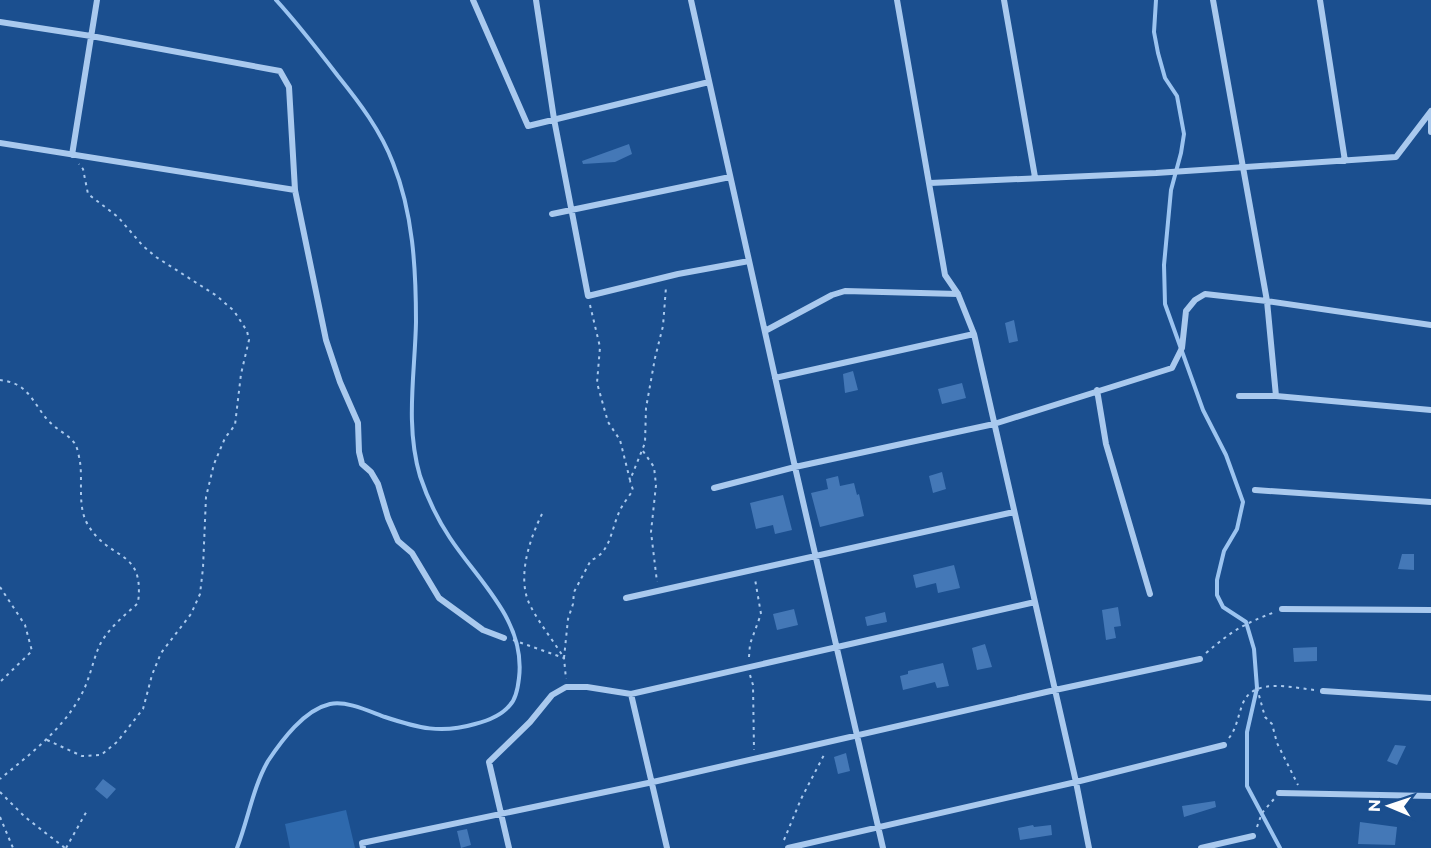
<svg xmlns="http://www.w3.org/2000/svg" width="1431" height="848" viewBox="0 0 1431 848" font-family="Montserrat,sans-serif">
	<rect width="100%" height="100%" fill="#1b4f8f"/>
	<!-- green -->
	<path fill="#2e69ad" d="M346 810 355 848H290L285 824Z"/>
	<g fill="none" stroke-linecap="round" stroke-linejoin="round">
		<!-- stream -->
		<path stroke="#9cc4f0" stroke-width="4" d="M1156 0 1154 32 1158 53 1165 78 1177 96 1184 134 1181 153 1171 190 1164 265 1165 304 1203 410 1226 455 1243 502 1237 529 1224 551 1217 580V595L1223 607 1246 622 1254 649 1257 688 1247 732V786L1280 848
			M237 848C248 820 253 787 268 761 282 740 304 710 330 704 346 700 371 712 385 717 418 728 441 734 475 724 487 721 502 715 510 705 516 699 518 687 519 678 526 621 479 582 450 538 438 520 427 497 420 476 405 425 415 373 416 322 416 268 413 213 393 163 381 131 359 102 338 76 318 50 298 24 276 0"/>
	</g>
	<!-- building -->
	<path fill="#4478b7" d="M629 144 632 154 615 162 583 164 582 161Z
		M1014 320 1018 341 1009 343 1005 323Z
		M853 371 858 390 845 393 843 374Z
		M962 383 966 398 942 404 938 389Z
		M942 472 946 489 933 493 929 476Z
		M838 476 840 486 854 483 857 495 859 494 864 516 820 527 811 493 828 489 826 479Z
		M783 495 792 530 775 534 773 525 756 529 750 503Z
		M1402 554H1414V570L1398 569Z
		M954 565 960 588 938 593 936 583 916 588 913 575Z
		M1118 607 1121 626 1114 627 1116 638 1106 640 1102 610Z
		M794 609 798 625 777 630 773 614Z
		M885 612 887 622 867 626 865 617Z
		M985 644 992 667 977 670 972 648Z
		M1317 647V661L1294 662 1293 648Z
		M943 663 949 686 937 688 935 682 903 690 900 676 908 674V671Z
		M1395 745 1406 746 1397 765 1387 761Z
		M846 753 850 771 838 774 834 757Z
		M103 779 116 789 107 799 95 789Z
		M1215 801 1216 807 1184 817 1182 806Z
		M1360 822 1397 827 1395 845 1358 844Z
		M1033 825 1034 827 1051 825 1052 835 1020 840 1018 828Z
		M467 829 471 845 461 848 457 831Z"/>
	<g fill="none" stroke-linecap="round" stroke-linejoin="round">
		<!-- path -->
		<path stroke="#a9c9ee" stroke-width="2" stroke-dasharray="3 4.5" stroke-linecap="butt" d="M590 305 600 347 597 383 608 422 620 440 630 480 645 443 646 408 655 358 663 326 666 287
			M0 380C7 381 16 383 22 388 35 398 41 416 54 426 61 432 70 436 75 444 78 449 79 457 80 462 83 482 77 507 88 525 110 562 145 548 138 603 124 616 105 631 98 649 92 664 89 682 80 697 61 731 30 754 0 779
			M643 451 654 467 656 485 651 532 657 582
			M542 514C530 538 517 576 529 603 538 622 553 640 564 658
			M0 587 25 625 32 651 0 682
			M513 640 564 658 566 679
			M1206 653C1232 631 1243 624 1275 612
			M749 657 750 644 761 614 755 579
			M564 658 568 619 573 604 574 592 591 560C609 554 611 532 618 515 621 506 628 498 633 490L630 481
			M750 675 753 685 754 750
			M1257 688 1265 717 1272 724 1277 743 1298 785
			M1229 738C1237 728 1238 715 1243 703 1254 677 1293 688 1315 690
			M47 740 82 756 101 755 117 742 143 709 152 675 161 653 191 614 200 594 203 568 206 497 214 464 225 438 235 425 241 374 249 340 247 331 234 311 217 296 156 257 143 246 118 217 88 194 83 169 79 164
			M0 792 25 817 65 848
			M0 817 13 848
			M1257 827 1262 813 1274 799
			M784 840 801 799 825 753
			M66 848 88 809"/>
		<!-- minor -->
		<path stroke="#a9c9ee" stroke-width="6" d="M473 0 528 126 709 82
			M536 0 554 119 588 296 678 274 749 261
			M691 0 795 467 883 848
			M897 0 945 275 958 294 974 334 1076 782 1089 848
			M1004 0 1035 177
			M1213 0 1267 301 1431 325
			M1320 0 1345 161
			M0 22 91 36 280 71 289 87 295 190 326 340 340 382 358 423 359 452 362 464 371 472 378 484 388 518 398 541 412 553 439 598 483 630 504 638
			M1431 113V132
			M0 143 295 190
			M72 155 97 0
			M930 183 1156 173 1396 157 1431 111
			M552 214 730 177
			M765 331 832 295 845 291 958 294
			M775 378 974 334
			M1097 390 1106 444 1150 594
			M1239 396H1276L1431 410
			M714 488 795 467 994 424 1172 368 1182 348 1186 311 1195 300 1205 294 1267 301 1276 396
			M1255 490 1431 502
			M626 598 1014 512
			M1282 609 1431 610
			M1323 691 1431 698
			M631 694 667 848
			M1279 793 1431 796
			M363 848 362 843 653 782 1055 690 1200 659
			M509 848 489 762 530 722 552 695 566 687H587L631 694 1035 602
			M788 848 1076 782 1224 745
			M1201 848 1253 836"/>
	</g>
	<!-- north arrow -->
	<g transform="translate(1389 806) rotate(272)" stroke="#1b4f8f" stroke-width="4.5" paint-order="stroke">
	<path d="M0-4.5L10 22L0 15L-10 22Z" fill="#ffffff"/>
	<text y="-9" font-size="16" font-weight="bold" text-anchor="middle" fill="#ffffff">N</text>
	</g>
</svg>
